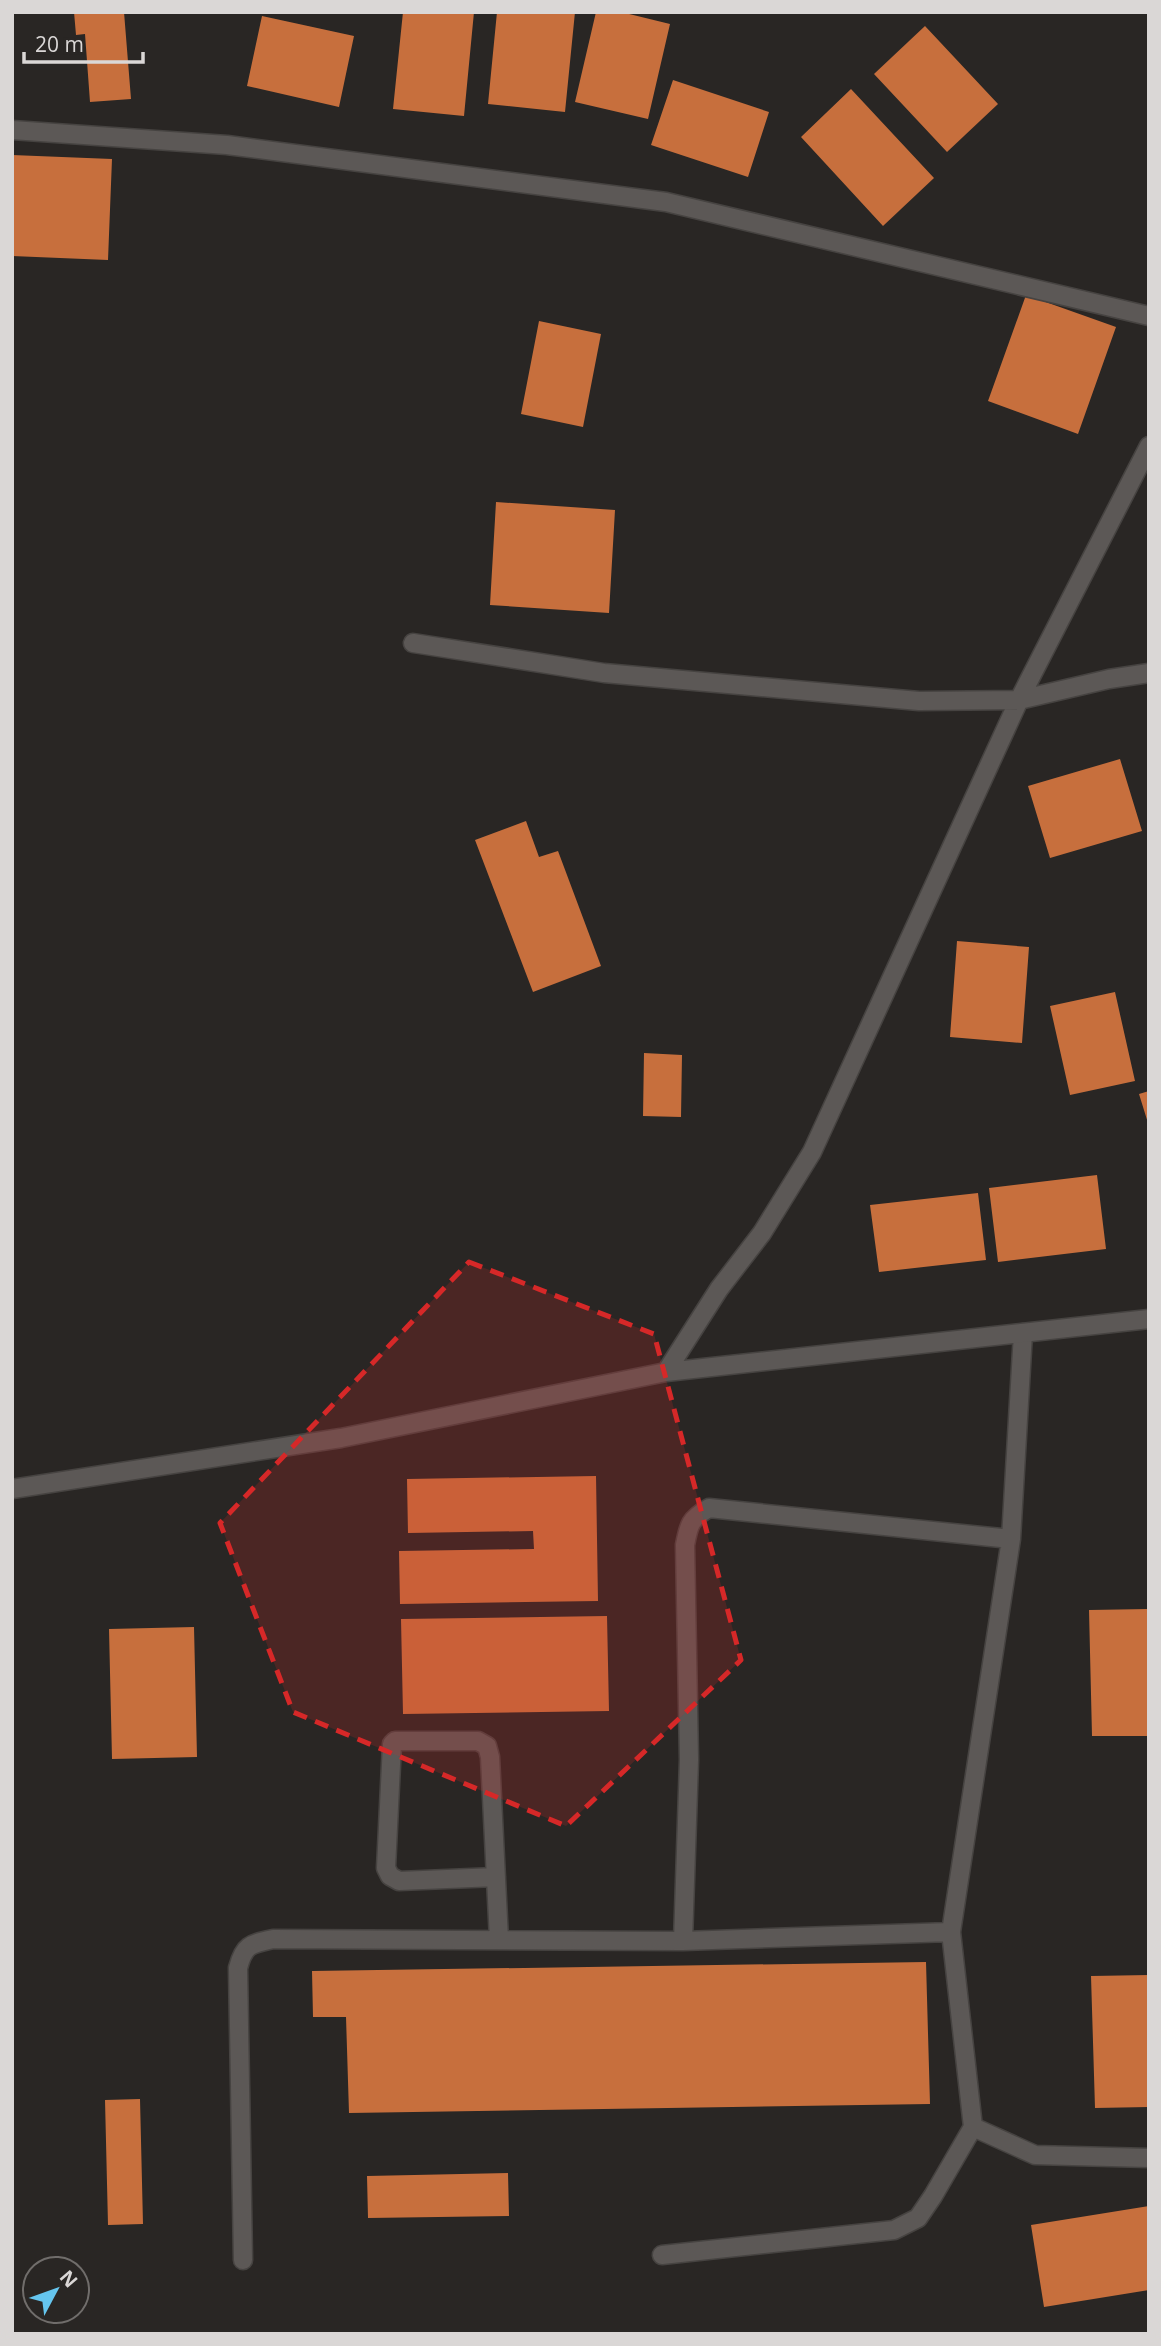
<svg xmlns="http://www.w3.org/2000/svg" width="1161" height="2346" viewBox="0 0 1161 2346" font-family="'Open Sans',sans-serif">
	<rect width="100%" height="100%" fill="#292624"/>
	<!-- building -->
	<path fill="#c76f3d" d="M74 12H124L131 99 90 102 85 34 76 35Z
		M403 12H474L464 116 393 109Z
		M497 12H575L565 112 488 104Z
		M596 12H621L670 24 648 119 575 102Z
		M262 16 354 36 339 107 247 86Z
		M925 26 998 104 947 152 874 74Z
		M673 80 769 112 748 177 651 145Z
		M851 89 934 178 883 226 801 137Z
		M12 155 112 159 108 260 12 256Z
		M1026 295 1116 327 1078 434 988 401Z
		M539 321 601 334 583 427 521 414Z
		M496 502 615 510 609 613 490 605Z
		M1120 759 1142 831 1050 858 1028 786Z
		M526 821 539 857 558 851 601 966 533 992 475 840Z
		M957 941 1029 947 1022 1043 950 1037Z
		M1115 992 1135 1081 1070 1095 1050 1006Z
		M644 1053 682 1055 681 1117 643 1116Z
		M1149 1091V1123H1148L1139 1094Z
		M1097 1175 1106 1249 998 1262 989 1188Z
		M978 1193 986 1260 879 1272 870 1205Z
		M596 1476 598 1601 400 1604 399 1551 534 1549 533 1531 408 1533 407 1479Z
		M1149 1609V1736H1092L1089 1610Z
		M607 1616 609 1711 403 1714 401 1619Z
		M194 1627 197 1757 112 1759 109 1629Z
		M926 1962 930 2104 349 2113 346 2017H313L312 1971Z
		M1149 1975V2107L1095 2108 1091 1976Z
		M140 2099 143 2224 108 2225 105 2100Z
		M508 2173 509 2216 368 2218 367 2176Z
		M1149 2206V2290L1044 2307 1031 2225Z"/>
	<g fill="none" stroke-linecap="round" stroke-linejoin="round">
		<defs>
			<path id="lane" d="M496 1877 399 1881 390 1876 386 1868 392 1744 395 1741H478L487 1746 490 1757 499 1940
				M683 1941 689 1760 685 1545C689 1524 690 1519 709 1508L1011 1539
				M973 2127 1035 2155 1149 2158
				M662 2255 894 2230 918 2218 933 2196 973 2127 951 1932
				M243 2260 238 1968C244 1945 250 1944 273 1939L683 1941 951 1932 1011 1539 1023 1333"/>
			<path id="street" d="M12 130 227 145 666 202 1149 316
				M413 643 604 673 919 701 1019 700 1109 679 1149 673
				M666 1372 719 1289 762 1233 812 1152 1019 700 1149 446
				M12 1489 341 1438 666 1372 1149 1319"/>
		</defs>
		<!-- lane casing -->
		<use href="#lane" stroke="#464341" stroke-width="21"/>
		<!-- street casing -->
		<use href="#street" stroke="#464341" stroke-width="21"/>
		<!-- lane -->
		<use href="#lane" stroke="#5c5856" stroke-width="18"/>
		<!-- street -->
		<use href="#street" stroke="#5c5856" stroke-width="18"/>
	</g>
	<!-- marked area -->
	<path fill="#d62828" fill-opacity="0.2" stroke="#d62828" stroke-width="5" stroke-dasharray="14 9" stroke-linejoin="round" d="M469 1262 654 1334 741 1660 566 1826 293 1712 220 1523Z"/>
	<!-- border -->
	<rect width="1161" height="2346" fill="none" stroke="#dad7d6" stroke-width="28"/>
	<!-- north arrow -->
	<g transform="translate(56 2290) rotate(49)"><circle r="33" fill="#292624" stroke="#706d6b" stroke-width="2"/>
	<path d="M0-5L12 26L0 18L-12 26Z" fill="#65c5ee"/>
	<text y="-10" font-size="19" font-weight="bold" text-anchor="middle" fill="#dad7d6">N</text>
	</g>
	<!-- scale -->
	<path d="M24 52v10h119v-10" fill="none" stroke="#dad7d6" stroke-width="3.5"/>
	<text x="35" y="52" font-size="21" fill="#dad7d6" stroke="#292624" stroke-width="5" paint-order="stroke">20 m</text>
</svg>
